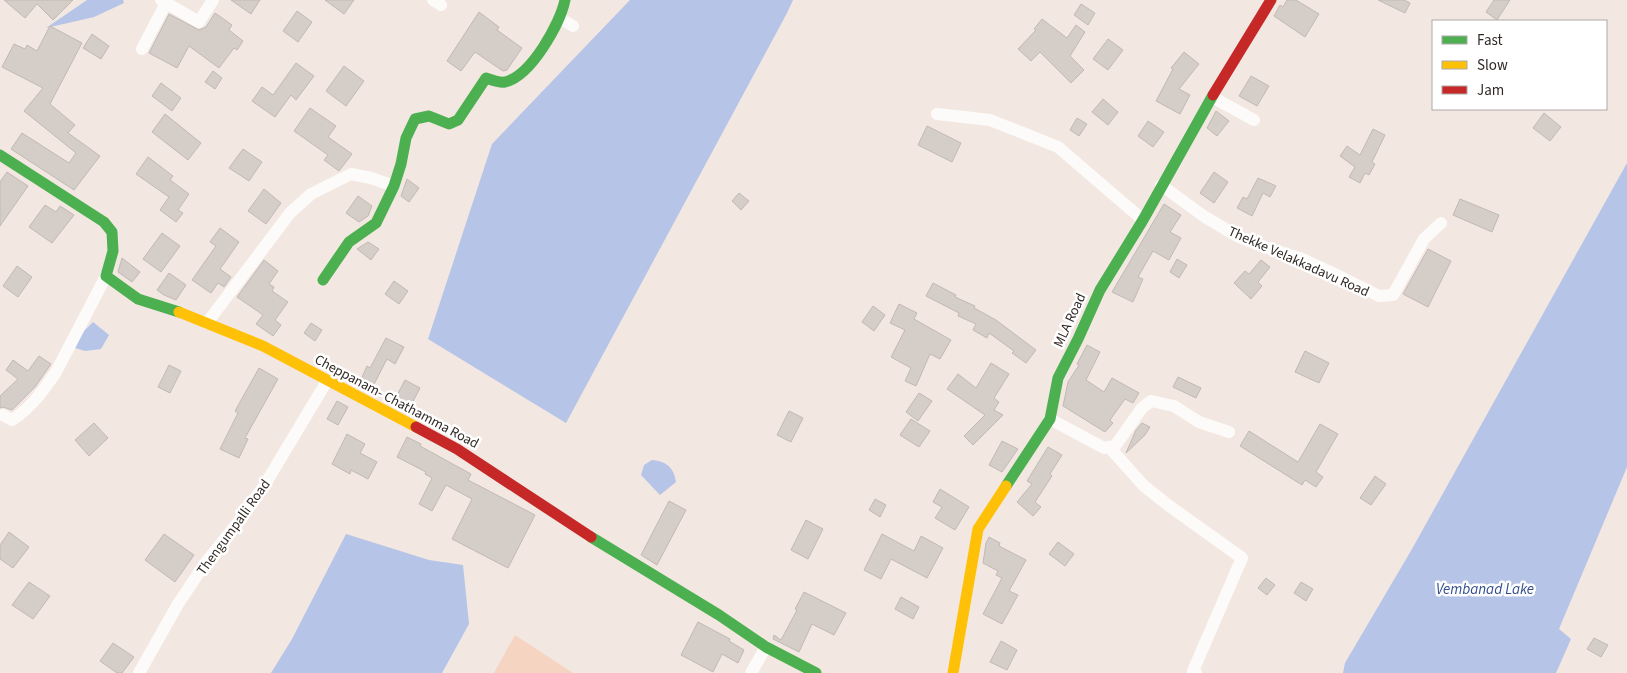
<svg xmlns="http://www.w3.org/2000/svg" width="1627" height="673" viewBox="0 0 1627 673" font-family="'Source Sans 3',sans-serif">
	<rect width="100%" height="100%" fill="#f2e7e1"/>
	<!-- green -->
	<path fill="#f5d5c2" d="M515 635 573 673H494Z"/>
	<!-- water -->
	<path fill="#b5c4e7" d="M87 0H123L124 3 94 17 46 28Z
		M630 0H793L787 13 566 423 428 339 492 144Z
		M1627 163V467L1559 629 1571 639 1556 673H1343L1345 663 1412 549Z
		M93 322 109 335 101 349 85 351 72 347 80 335Z
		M652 460C667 461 674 468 676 482L660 495 641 475 644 465Z
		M346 534 429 560 463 565 469 624 442 673H271L292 639Z"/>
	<!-- building -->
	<path fill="#d5cdc8" stroke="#c2b9b4" d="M4 0H73L53 20 37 4 25 18Z
		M231 0H260L251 14Z
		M325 0H354L344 14Z
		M1287 0H1296L1319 14 1305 37 1274 16 1280 5 1283 7Z
		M1378 0H1404L1410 3 1405 13Z
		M1494 0H1510L1497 20 1486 12Z
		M1081 4 1095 13 1088 25 1074 15Z
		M297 11 312 22 298 42 283 31Z
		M479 12 499 27 497 30 522 48 507 70 503 71 475 52 461 71 447 61Z
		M215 13 232 25 229 30 243 41 237 50 234 48 219 68 189 46 177 68 149 53 169 14 199 30 206 27Z
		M1042 19 1067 38 1076 25 1085 32 1070 56 1084 70 1071 83 1040 52 1031 61 1018 49 1036 30 1034 29Z
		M50 26 82 43 50 104 75 125 68 133 100 156 74 190 11 149 22 133 69 163 76 153 24 111 43 88 2 67 14 44 25 49 27 45 37 51Z
		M92 34 109 46 101 59 83 48Z
		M1108 39 1123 50 1108 70 1093 59Z
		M1184 52 1199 64 1179 89 1190 95 1180 114 1156 101 1173 69 1171 68Z
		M296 63 314 76 296 100 291 95 275 117 252 101 262 87 273 95Z
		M344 66 364 81 346 106 326 91Z
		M213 71 222 78 215 89 205 82Z
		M1251 76 1269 86 1257 106 1239 96Z
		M161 83 181 98 172 111 152 96Z
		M1103 99 1118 112 1108 125 1092 112Z
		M310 108 336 126 328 137 352 154 339 171 324 160 328 155 294 131Z
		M1216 111 1229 121 1217 136 1207 128Z
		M1544 113 1561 127 1550 141 1533 128Z
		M165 114 201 143 188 160 152 132Z
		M1077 118 1087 124 1079 136 1070 130Z
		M1148 121 1164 132 1153 147 1138 136Z
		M927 126 961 143 952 162 918 145Z
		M1373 129 1385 135 1372 162 1375 164 1369 175 1365 173 1360 183 1349 177 1355 167 1340 156 1347 146 1360 155Z
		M243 149 262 162 249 181 229 168Z
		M148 157 173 176 170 180 189 194 178 210 183 213 176 222 160 210 169 197 136 174Z
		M7 172 28 186 0 226V182Z
		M1214 172 1228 182 1214 203 1200 193Z
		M1258 178 1276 186 1270 197 1263 193 1252 216 1237 208 1243 197 1247 199Z
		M407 179 419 188 409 202 401 196Z
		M264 189 281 203 266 224 248 211Z
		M739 193 749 201 741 210 732 201Z
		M358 196 372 206 368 216 359 222 346 213Z
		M1460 199 1499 215 1492 232 1453 215Z
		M1164 204 1181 215 1170 232 1181 238 1169 260 1153 251 1138 277 1143 279 1133 302 1112 292Z
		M45 205 56 212 60 206 74 215 52 243 29 227Z
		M220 228 239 242 220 269 231 277 224 287 218 283 211 293 192 280 216 246 210 242Z
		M162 233 180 246 161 272 143 259Z
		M368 242 379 249 371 260 357 249Z
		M1428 249 1451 261 1428 307 1403 294Z
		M122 258 140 272 132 282 118 272Z
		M1177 259 1187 265 1179 278 1170 272Z
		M264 260 278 271 269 284 274 287 272 291 288 302 275 320 281 325 273 336 256 324 263 315 237 297Z
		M1261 260 1270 267 1258 282 1262 286 1251 299 1234 283 1245 271 1249 274Z
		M17 266 32 277 18 297 3 286Z
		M169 273 186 285 176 300 164 295 157 290Z
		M394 281 408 291 399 304 385 294Z
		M933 283 956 295 955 297 975 306 974 308 996 320 1036 350 1026 363 1012 353 1014 351 989 333 987 338 973 330 976 324 958 316 959 313 926 296Z
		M899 304 917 313 914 319 951 340 940 359 930 354 916 386 905 381 911 368 891 357 905 330 890 323Z
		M873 306 885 315 874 331 862 322Z
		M311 323 322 330 315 341 304 333Z
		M386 338 404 347 395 364 387 359 371 390 359 384 367 366 370 368Z
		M1087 345 1100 352 1086 380 1104 392 1112 378 1139 393 1133 403 1125 399 1110 420 1113 423 1105 432 1063 406 1068 382 1079 365 1077 364Z
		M1305 351 1329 363 1319 383 1295 372Z
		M39 356 51 364 35 387 12 410 3 407 0 408V396L18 379 6 370 13 360 28 371Z
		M991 363 1009 374 994 398 999 402 994 410 1003 415 973 445 964 436 985 415 947 389 958 374 976 388Z
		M169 365 181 371 170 393 158 387Z
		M259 368 278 379 245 438 248 439 239 458 220 449 238 413 235 411Z
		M1178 377 1201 388 1196 398 1173 387Z
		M405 380 420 388 408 411 393 403Z
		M919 393 932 401 918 421 906 412Z
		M337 401 348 407 338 425 327 419Z
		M789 411 803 418 791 442 777 435Z
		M911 419 930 431 919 447 900 435Z
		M94 423 108 438 89 456 75 440Z
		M1142 423 1150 427 1145 435 1126 453 1136 430Z
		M1320 424 1338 434 1316 472 1323 477 1316 487 1305 480 1302 485 1240 446 1249 431 1298 462Z
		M347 434 365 444 360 453 377 462 368 479 351 470 350 474 332 464Z
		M407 437 421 444 420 446 471 474 468 480 535 515 508 568 452 539 472 499 446 485 432 511 419 504 432 478 425 474 426 472 397 457Z
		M1002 441 1018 449 1002 472 989 465Z
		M1048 447 1062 455 1050 474 1052 476 1035 502 1041 507 1033 516 1017 502 1032 484 1027 481Z
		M1375 476 1386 484 1371 505 1360 498Z
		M940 489 969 507 955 530 935 518 942 507 933 502Z
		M875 499 886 505 880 517 869 510Z
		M669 501 686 510 657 565 641 555Z
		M806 520 823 529 808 559 791 550Z
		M9 532 29 547 13 568 0 559V545Z
		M164 534 194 555 175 582 145 560Z
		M882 534 914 551 921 536 943 548 927 578 891 559 881 579 864 570Z
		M989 537 1000 543 999 546 1026 560 1009 591 1018 595 1002 624 983 614 1002 578 996 575 998 571 983 563 986 543Z
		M1058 542 1074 554 1065 566 1049 554Z
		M1266 578 1275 585 1267 595 1258 588Z
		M29 582 50 596 33 619 12 605Z
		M1301 582 1313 589 1306 601 1294 593Z
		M804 592 846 613 834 635 812 624 799 652 773 639 774 635 781 640 797 610 795 609Z
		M901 597 919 607 913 619 895 609Z
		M698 622 730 639 729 641 744 650 738 663 722 654 713 672 681 655Z
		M1594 638 1608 645 1601 657 1587 649Z
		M1001 641 1017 650 1007 670 990 662Z
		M113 643 134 657 122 673H117L100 661Z"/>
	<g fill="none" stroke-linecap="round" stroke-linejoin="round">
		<!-- street -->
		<path stroke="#fdfbfa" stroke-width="12" d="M161 0 199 22 213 0
			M433 0 441 5
			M560 18 573 26
			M142 49 166 3
			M1212 97 1254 120
			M937 114 990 120 1058 147 1143 220
			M1161 185 1205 217 1239 237 1273 250 1300 258 1339 276 1379 296 1393 295 1424 239 1441 223
			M207 323 290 213 311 194 351 174 371 178 394 186
			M3 415 12 420C31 408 43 391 56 372L106 276
			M1050 419 1104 448 1115 446 1142 408 1151 401 1174 406 1199 422 1229 432
			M1109 447 1144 486 1168 505 1242 558 1193 671 1196 673
			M139 673 178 604 206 562 236 525 264 486 327 381
			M751 673 766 647"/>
		<!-- fast -->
		<path stroke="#4caf50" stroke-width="11" d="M0 155 104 222 112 232 113 251 106 276 138 299 179 312
			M323 280 349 242 376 223 394 186 401 164 406 138 415 119 429 116 449 124 458 120 486 78C492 80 499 83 505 82 531 76 560 24 565 0
			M1006 486 1050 419 1058 378 1078 339 1100 290 1143 220 1213 95
			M591 537 719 615 766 647 816 673"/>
		<!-- slow -->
		<path stroke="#ffc107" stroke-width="11" d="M179 312 263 346 416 427
			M953 673 978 529 1006 486"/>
		<!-- jam -->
		<path stroke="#c62828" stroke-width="11" d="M1213 95 1271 0
			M416 427 457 449 591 537"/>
	</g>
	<g text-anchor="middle" stroke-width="5" stroke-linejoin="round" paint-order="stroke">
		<!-- street labels -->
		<g font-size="14" fill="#302925" stroke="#fff">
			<text transform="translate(1299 261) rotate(24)" y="5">Thekke Velakkadavu Road</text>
			<text transform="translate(1069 320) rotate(-65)" y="5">MLA Road</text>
			<text transform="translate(397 401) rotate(28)" y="5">Cheppanam- Chathamma Road</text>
			<text transform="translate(233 527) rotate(-54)" y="5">Thengumpalli Road</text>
		</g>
		<!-- water labels -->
		<g font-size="15" font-style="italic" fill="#324e8e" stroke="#fff">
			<text x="1485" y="594">Vembanad Lake</text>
		</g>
	</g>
	<!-- legend -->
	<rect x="1432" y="20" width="175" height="90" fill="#ffffff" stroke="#aca9a8"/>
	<rect x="1442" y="36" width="25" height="8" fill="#4caf50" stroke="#aca9a8"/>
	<text x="1477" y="45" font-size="15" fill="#302925">Fast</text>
	<rect x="1442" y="61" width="25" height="8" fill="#ffc107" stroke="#aca9a8"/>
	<text x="1477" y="70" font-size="15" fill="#302925">Slow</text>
	<rect x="1442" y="86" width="25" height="8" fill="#c62828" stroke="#aca9a8"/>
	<text x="1477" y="95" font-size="15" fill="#302925">Jam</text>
</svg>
